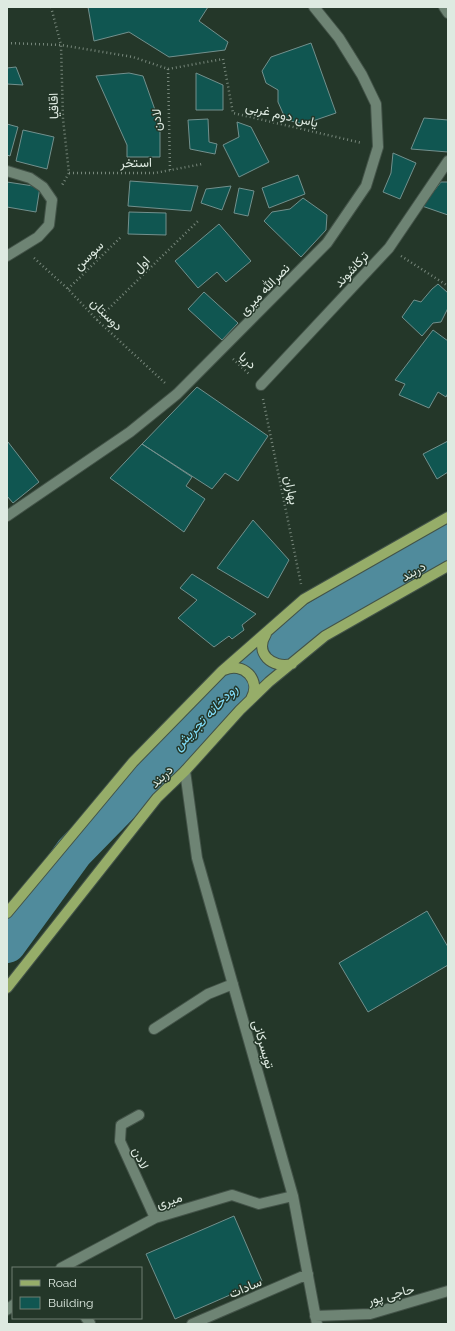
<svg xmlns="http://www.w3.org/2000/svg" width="455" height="1331" viewBox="0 0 455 1331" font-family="Raleway,Vazirmatn,sans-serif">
	<rect width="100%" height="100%" fill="#243729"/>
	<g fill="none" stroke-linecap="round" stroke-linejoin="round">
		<!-- river -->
		<path stroke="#508b9c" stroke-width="38" d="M7 944 74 852 247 675 294 634 448 541"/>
	</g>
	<!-- building -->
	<path fill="#105651" stroke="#72908d" d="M88 7H208L199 21 228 42 225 50 169 57 129 32 94 41Z
		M311 43 336 113 304 124 286 120 278 102V90L266 83 262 71 271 57Z
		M16 67 23 85 7 84V68Z
		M129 73 143 76 160 124V157H127V145L96 76Z
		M196 73 223 85V110H196Z
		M424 118 448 120V152L411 149Z
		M208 119 209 142 217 144 215 154 190 149 188 120Z
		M237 122 251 127 269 162 239 177 223 145 239 137Z
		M7 124 18 127 10 156 7 155Z
		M23 130 54 137 47 169 16 161Z
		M393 153 416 163 400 199 383 192 391 173Z
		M298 175 305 194 269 208 262 188Z
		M130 181 198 186 191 211 128 206Z
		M7 182 40 187 36 212 7 207Z
		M441 182H448V215L422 206Z
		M231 186 222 210 201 203 206 189Z
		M239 188 254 191 248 216 234 213Z
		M303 198 327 215 326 230 301 257 264 221 272 212 290 209Z
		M129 212 166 213V235L128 234Z
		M219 224 251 261 226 282 217 272 198 288 175 261Z
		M438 284 448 293V308L441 322 433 323 422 336 402 317 414 300 421 302 432 289Z
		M204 292 238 323 222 340 188 309Z
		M433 330 448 341V393L446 397 438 392 429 408 399 395 405 384 395 380Z
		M197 387 268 436 238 481 225 473 212 489 142 444Z
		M448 441V472L437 479 423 454Z
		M7 442H8L39 482 13 503 7 496Z
		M142 444 192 477 186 486 205 499 184 532 110 478Z
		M253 520 289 560 268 598 217 568Z
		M192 574 256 614 242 625 244 630 232 639 229 636 214 647 178 618 197 600 180 588Z
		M427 911 448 947V965L368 1012 339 963Z
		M234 1216 262 1281 175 1319 146 1254Z"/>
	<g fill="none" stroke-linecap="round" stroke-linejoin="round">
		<defs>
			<path id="minor" d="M444 7 448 13
				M7 171 30 178 43 187 52 200 49 225 38 237 7 256
				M261 385 389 248 448 161
				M7 516 130 432 177 394 327 243 366 186 378 147 376 104 362 75 339 38 314 7
				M185 771 197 858 293 1196 317 1324
				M154 1029 208 994 233 984
				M139 1115 121 1125 120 1141 155 1218
				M61 1268 155 1218 232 1195 259 1204 293 1196
				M7 1310 13 1305
				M315 1316 370 1314 448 1291
				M86 1318 90 1323
				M192 1324 308 1274"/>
			<path id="major" d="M266 634C254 653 272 669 292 664
				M224 670C243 661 262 680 251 699
				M7 913 133 762 222 671 304 599 448 517
				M7 988 157 798 185 771 240 710 269 682 325 636 448 566"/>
		</defs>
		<!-- minor casing -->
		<use href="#minor" stroke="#435348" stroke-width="12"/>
		<!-- major casing -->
		<use href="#major" stroke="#435348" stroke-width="12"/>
		<!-- path -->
		<path stroke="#77877b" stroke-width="2.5" stroke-dasharray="1 3" stroke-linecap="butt" d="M51 7 61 45 63 119 69 173 61 187
			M7 43 61 45 133 57 168 69 223 59 233 113 362 143
			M168 69 170 170
			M69 173H155L202 164
			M401 256 448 286
			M34 258 68 289 97 320 165 383
			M68 289 122 236
			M97 320 198 221
			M233 359 250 375
			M263 399 301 584"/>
		<!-- minor -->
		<use href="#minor" stroke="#6e8474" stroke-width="10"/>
		<!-- major -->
		<use href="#major" stroke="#96ad69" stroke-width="10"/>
	</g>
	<g text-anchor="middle" stroke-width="3" stroke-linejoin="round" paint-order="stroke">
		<!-- street labels -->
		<g font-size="13" fill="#deeae1" stroke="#243729">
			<text transform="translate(53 106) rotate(-92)" y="5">اقاقیا</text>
			<text transform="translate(282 114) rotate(13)" y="5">یاس دوم غربی</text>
			<text transform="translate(156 120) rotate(-91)" y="5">لادن</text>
			<text transform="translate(136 162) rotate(-1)" y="5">استخر</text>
			<text transform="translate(88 255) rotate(-44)" y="5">سوسن</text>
			<text transform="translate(141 264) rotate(-45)" y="5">اول</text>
			<text transform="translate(351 269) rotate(-47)" y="5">ترکاشوند</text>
			<text transform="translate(264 289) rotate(-46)" y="5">نصرالله میری</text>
			<text transform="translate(107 314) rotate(45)" y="5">دوستان</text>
			<text transform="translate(248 360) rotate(42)" y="5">دریا</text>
			<text transform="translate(292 490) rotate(79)" y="5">بهاران</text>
			<text transform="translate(413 571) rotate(-30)" y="5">دربند</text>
			<text transform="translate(161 776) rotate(-44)" y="5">دربند</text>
			<text transform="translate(264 1044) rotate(74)" y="5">تویسرکانی</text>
			<text transform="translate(141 1158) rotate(66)" y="5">لادن</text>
			<text transform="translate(169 1200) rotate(-17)" y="5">میری</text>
			<text transform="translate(245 1287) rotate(-23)" y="5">سادات</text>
			<text transform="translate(391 1294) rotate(-15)" y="5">حاجی پور</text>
		</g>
		<!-- water labels -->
		<g font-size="14" font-style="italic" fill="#82defb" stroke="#243729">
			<text transform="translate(205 717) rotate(-46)" y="5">رودخانه تجریش</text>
		</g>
	</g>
	<!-- border -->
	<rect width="455" height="1331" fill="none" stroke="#deeae1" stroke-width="16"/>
	<!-- legend -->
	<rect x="12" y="1267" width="130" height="52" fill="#243729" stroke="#6e7f73"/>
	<rect x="20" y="1280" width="20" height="6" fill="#96ad69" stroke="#6e7f73"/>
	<text x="48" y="1287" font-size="12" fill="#deeae1">Road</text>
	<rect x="20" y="1297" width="20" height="12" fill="#105651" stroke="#6e7f73"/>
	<text x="48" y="1307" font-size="12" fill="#deeae1">Building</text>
</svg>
